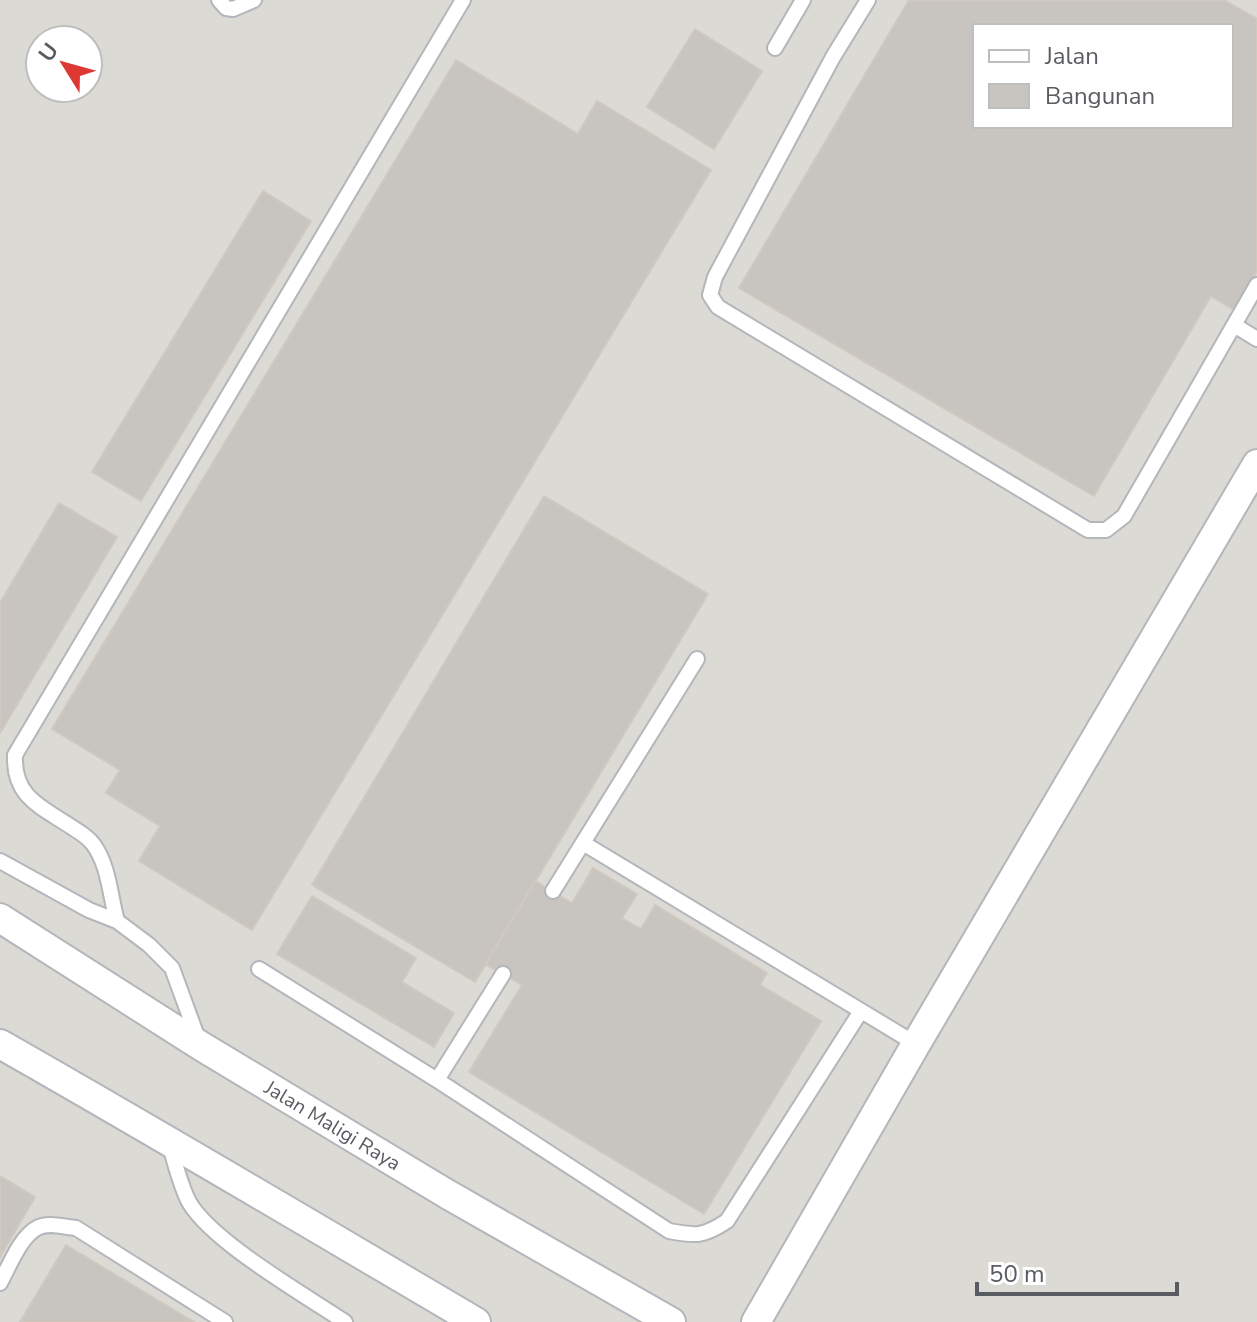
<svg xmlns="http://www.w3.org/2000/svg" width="1257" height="1322" viewBox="0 0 1257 1322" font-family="'Nunito Sans',sans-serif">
	<rect width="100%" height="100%" fill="#ebe8e0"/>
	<!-- industrial -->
	<path fill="#dcdad4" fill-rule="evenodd" d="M0 0H1257V1322H0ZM975 26H1231V126H975ZM40 40H88V88H40Z"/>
	<!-- building -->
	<path fill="#c8c4bf" stroke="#cfc9bf" stroke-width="2" fill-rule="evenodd" d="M909 0H1224L1257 19V271L1234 310 1211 296 1094 496 739 288ZM975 26H1231V126H975Z
		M695 29 762 71 714 149 647 107Z
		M456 60 578 134 597 101 711 170 252 930 139 861 160 826 106 793 120 770 52 729Z
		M263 191 311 221 141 501 92 472Z
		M544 496 708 594 475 982 312 885Z
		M59 503 117 537 0 733V603Z
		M593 868 637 894 622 918 641 929 655 905 767 973 760 985 821 1021 704 1214 469 1072 522 985 485 964 535 881 572 903Z
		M312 896 416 958 402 982 454 1013 434 1047 277 954Z
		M0 1176 35 1197 0 1257Z
		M66 1245 194 1322H20Z"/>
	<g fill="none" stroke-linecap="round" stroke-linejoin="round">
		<defs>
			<path id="lane" d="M219 0 226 8 233 9 254 0
				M868 0 833 57 715 277 710 295 718 307 1088 530H1106L1124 516 1257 285
				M775 48 803 0
				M1234 325 1257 339
				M583 843 916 1044
				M0 861 89 910 117 921 149 945 172 968 198 1039
				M553 891 697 659
				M117 921C110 896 109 865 93 844 88 837 81 833 73 828 42 807 13 798 15 755L463 0
				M259 969 437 1080 669 1231C696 1236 703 1237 727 1221L861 1011
				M437 1080 503 974
				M169 1143C175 1162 180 1185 189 1202 212 1242 305 1295 345 1322
				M0 1283C9 1267 20 1237 37 1228 48 1222 64 1227 76 1228L225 1322"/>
			<g id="street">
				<path id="s1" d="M0 918 201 1046 447 1194 671 1322"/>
				<path d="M0 1044C160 1135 318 1229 476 1322"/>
				<path d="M756 1322 916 1044 1257 464"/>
			</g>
		</defs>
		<!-- lane casing -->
		<use href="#lane" stroke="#b3b6ba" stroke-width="18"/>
		<!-- street casing -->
		<use href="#street" stroke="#b3b6ba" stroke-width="32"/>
		<!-- lane -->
		<use href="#lane" stroke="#fff" stroke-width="14"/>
		<!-- street -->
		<use href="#street" stroke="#fff" stroke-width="28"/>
	</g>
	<g text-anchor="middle" stroke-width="6" stroke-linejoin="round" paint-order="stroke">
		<!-- street labels -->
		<g font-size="20" fill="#595c60" stroke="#fff">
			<text dy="7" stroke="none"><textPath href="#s1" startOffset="392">Jalan Maligi Raya</textPath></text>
		</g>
	</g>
	<!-- legend -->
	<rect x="973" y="24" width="260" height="104" fill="#ffffff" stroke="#bdbebf" stroke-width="2"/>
	<rect x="989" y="50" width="40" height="12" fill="#ffffff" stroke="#bdbebf" stroke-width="2"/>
	<text x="1045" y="64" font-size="24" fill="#595c60">Jalan</text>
	<rect x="989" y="84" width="40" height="24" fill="#c8c4bf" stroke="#bdbebf" stroke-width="2"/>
	<text x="1045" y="104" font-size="24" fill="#595c60">Bangunan</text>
	<!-- north arrow -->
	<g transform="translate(64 64) rotate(307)"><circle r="38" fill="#ffffff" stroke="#bdbebf" stroke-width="2"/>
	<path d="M0-6L14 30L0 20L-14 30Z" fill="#de3833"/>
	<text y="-12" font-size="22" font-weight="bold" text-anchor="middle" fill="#595c60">U</text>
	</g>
	<!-- scale -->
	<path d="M977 1282v12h200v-12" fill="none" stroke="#595c60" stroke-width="4"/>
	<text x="989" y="1282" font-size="24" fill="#595c60" stroke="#ffffff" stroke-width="6" paint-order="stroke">50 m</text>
</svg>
